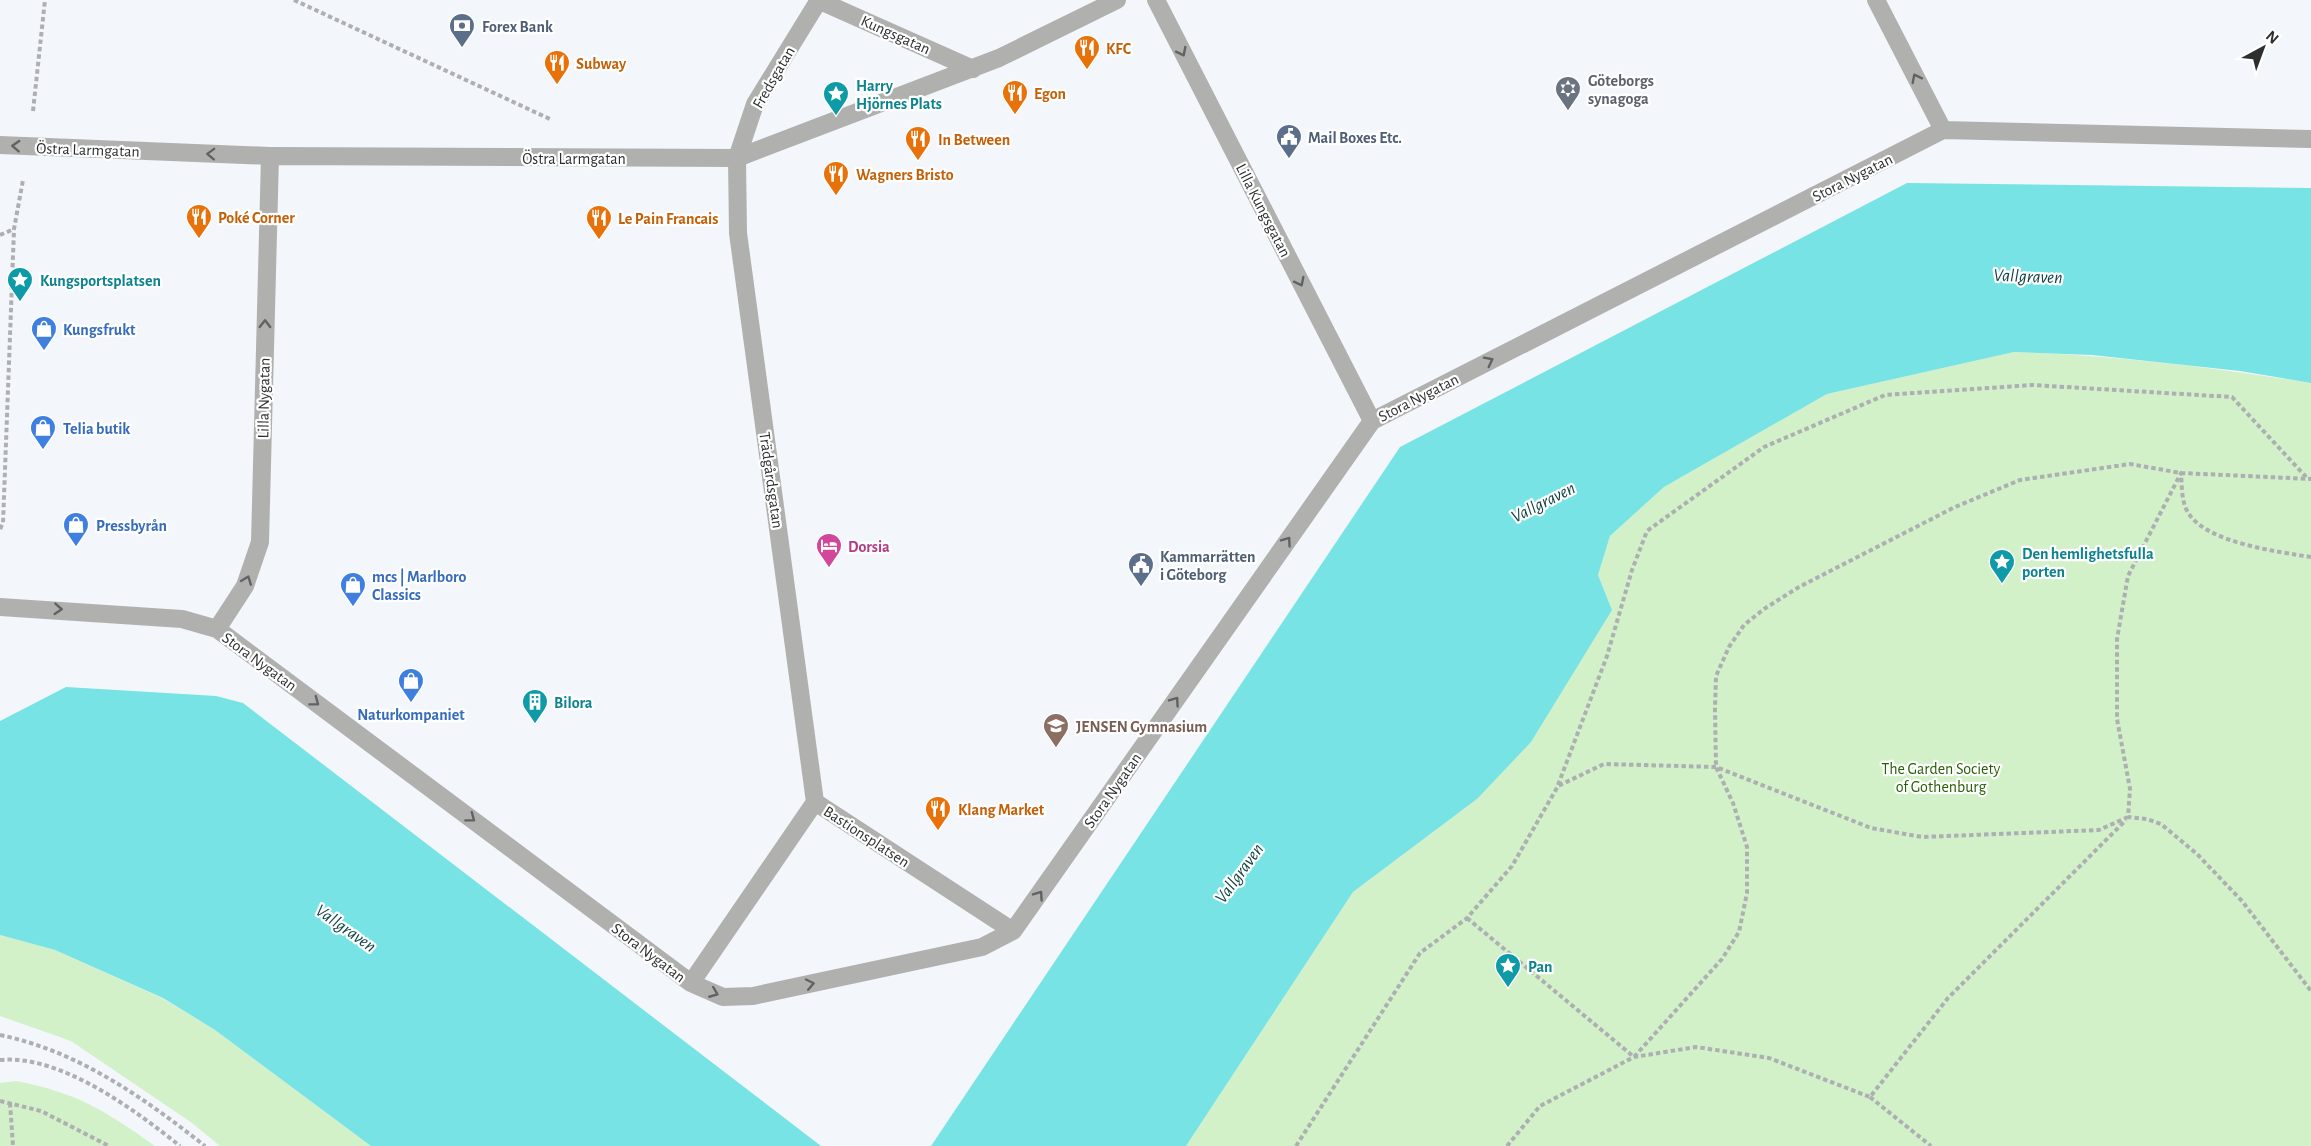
<svg xmlns="http://www.w3.org/2000/svg" width="2311" height="1146" viewBox="0 0 2311 1146" font-family="'Alegreya Sans',sans-serif">
	<rect width="100%" height="100%" fill="#f3f6fb"/>
	<!-- green -->
	<path fill="#d3f1c9" d="M2014 352C2113 355 2212 367 2311 383V1146H1186L1353 892 1477 799 1612 610 1598 575 1610 536 1664 487 1827 394Z
		M0 935 55 950 162 998 215 1030 371 1146H220L192 1123 71 1041 0 1016Z
		M16 1081C78 1093 104 1110 155 1146H0V1083Z"/>
	<!-- water -->
	<path fill="#77e3e4" d="M1907 183 2311 188V383L2240 371 2092 355 2014 352 1827 394 1664 487 1610 536 1598 575 1612 610 1531 742 1477 799 1353 892 1186 1146H931L1400 447Z
		M66 687 216 696 243 703 821 1146H371L215 1030 163 998 55 950 0 935V721Z"/>
	<g fill="none" stroke-linecap="round" stroke-linejoin="round">
		<!-- path -->
		<path stroke="#adafb3" stroke-width="4" stroke-dasharray="4.5 3" stroke-linecap="butt" d="M294 0 552 120
			M33 111 45 0
			M0 235 14 229
			M0 529 3 523 14 229 23 180
			M2311 557C2279 552 2208 543 2189 514 2181 503 2182 485 2181 473L2128 576 2117 639V719L2130 789 2128 817 2147 819 2161 824 2197 854 2242 901 2311 991
			M1558 785 1607 656 1632 570 1647 531 1764 447 1885 395 2032 385 2232 397 2307 478
			M1467 918 1634 1057 1722 959 1739 932 1747 893V847L1733 803 1716 767 1715 709 1716 676 1729 647 1744 625 1764 609 1799 587 1955 507 2020 480 2130 464 2181 473 2311 479
			M0 1035C78 1051 144 1098 205 1146
			M0 1060C60 1054 135 1110 180 1146
			M1870 1097 1931 1146
			M0 1101 41 1111 109 1146
			M10 1103 13 1146
			M1296 1146 1420 953 1467 918 1512 866 1558 786 1604 764 1716 767 1871 828 1922 837 2099 830 2128 817
			M1507 1146 1540 1106 1634 1057 1696 1047 1769 1058 1870 1097 1948 998 2126 820"/>
		<!-- lane -->
		<path stroke="#b0b1af" stroke-width="18" d="M0 145 270 156"/>
		<!-- street -->
		<path stroke="#b0b1af" stroke-width="18" d="M818 0 973 69
			M1156 0 1372 421
			M1876 0 1943 130
			M0 607 182 619 217 629 691 983 723 997 753 996 982 947 1013 931 1372 421 1943 130 2311 139
			M217 629 245 586 260 542 270 156 737 158 999 58 1117 0
			M815 802 738 233 737 158 755 104 819 0
			M691 983 815 802 1013 931"/>
	</g>
	<!-- one-way arrows -->
	<defs><path id="oneway-chevron" d="M-2-3.5L2.5 0L-2 3.5" fill="none" stroke-width="1.6" stroke-linecap="round" stroke-linejoin="round" transform="scale(1.5)"/></defs>
	<g stroke="#616263">
		<use href="#oneway-chevron" transform="translate(1182 52) rotate(63)"/>
		<use href="#oneway-chevron" transform="translate(1916 78) rotate(-117)"/>
		<use href="#oneway-chevron" transform="translate(16 146) rotate(-177)"/>
		<use href="#oneway-chevron" transform="translate(211 154) rotate(-178)"/>
		<use href="#oneway-chevron" transform="translate(1300 282) rotate(63)"/>
		<use href="#oneway-chevron" transform="translate(265 324) rotate(-89)"/>
		<use href="#oneway-chevron" transform="translate(1489 361) rotate(-27)"/>
		<use href="#oneway-chevron" transform="translate(1287 541) rotate(-55)"/>
		<use href="#oneway-chevron" transform="translate(247 580) rotate(-69)"/>
		<use href="#oneway-chevron" transform="translate(58 609) rotate(4)"/>
		<use href="#oneway-chevron" transform="translate(1175 701) rotate(-55)"/>
		<use href="#oneway-chevron" transform="translate(315 702) rotate(37)"/>
		<use href="#oneway-chevron" transform="translate(471 818) rotate(37)"/>
		<use href="#oneway-chevron" transform="translate(1039 895) rotate(-55)"/>
		<use href="#oneway-chevron" transform="translate(810 984) rotate(-12)"/>
		<use href="#oneway-chevron" transform="translate(714 993) rotate(22)"/>
	</g>
	<!-- icons -->
	<defs>
		<symbol id="bank-pin" viewBox="-11 -11 22 30"><path d="M0 17L-7.5 6A9.5 9.5 0 1 1 7.5 6Z" fill="#5c6f8a" stroke="#fff"/><path d="M-6-4H6V4H-6ZM0-2.3a2.3 2.3 0 1 0 0 4.6a2.3 2.3 0 1 0 0-4.6Z" fill="#fff"/></symbol>
		<symbol id="restaurant-pin" viewBox="-11 -11 22 30"><path d="M0 17L-7.5 6A9.5 9.5 0 1 1 7.5 6Z" fill="#e8710a" stroke="#fff"/><path d="M-5-6h1v4h1v-4h1v4h1v-4h1v5L-1.5 .5V6h-2V.5L-5-1ZM5-6V6H3V1.5H1.5Q1.5-4 5-6Z" fill="#fff"/></symbol>
		<symbol id="synagogue-pin" viewBox="-11 -11 22 30"><path d="M0 17L-7.5 6A9.5 9.5 0 1 1 7.5 6Z" fill="#6b7280" stroke="#fff"/><path d="M0-6.5L5.6 3.2H-5.6ZM0 6.5L5.6-3.2H-5.6Z" fill="#fff"/></symbol>
		<symbol id="sight-pin" viewBox="-11 -11 22 30"><path d="M0 17L-7.5 6A9.5 9.5 0 1 1 7.5 6Z" fill="#0f9aa8" stroke="#fff"/><path d="M0-6L1.8-2.2L6-1.7L2.9 1.2L3.7 5.4L0 3.3L-3.7 5.4L-2.9 1.2L-6-1.7L-1.8-2.2Z" fill="#fff"/></symbol>
		<symbol id="civic-pin" viewBox="-11 -11 22 30"><path d="M0 17L-7.5 6A9.5 9.5 0 1 1 7.5 6Z" fill="#5c6f8a" stroke="#fff"/><path d="M-.6-6.5H3V-4.5H.6V-3L4-1V1h2V6H-6V1h2V-1L-.6-3ZM-1.2 2.5V6h2.4V2.5Z" fill="#fff"/></symbol>
		<symbol id="shop-pin" viewBox="-11 -11 22 30"><path d="M0 17L-7.5 6A9.5 9.5 0 1 1 7.5 6Z" fill="#3f7fe0" stroke="#fff"/><path d="M-5-2.5h2.3a2.7 3.5 0 0 1 5.4 0H5L5.5 6h-11ZM-1.5-2.5h3a1.5 2.3 0 0 0-3 0Z" fill="#fff"/></symbol>
		<symbol id="hotel-pin" viewBox="-11 -11 22 30"><path d="M0 17L-7.5 6A9.5 9.5 0 1 1 7.5 6Z" fill="#d1479c" stroke="#fff"/><path d="M-6-4.5h1.5V1H6V5H4.5V3h-9V5H-6ZM-4 0a1.8 1.8 0 1 1 3.6 0ZM.5 0V-2.5h3Q6-2.5 6 0Z" fill="#fff"/></symbol>
		<symbol id="building-pin" viewBox="-11 -11 22 30"><path d="M0 17L-7.5 6A9.5 9.5 0 1 1 7.5 6Z" fill="#0f9aa8" stroke="#fff"/><path d="M-4-6H4V6H1V3H-1V6H-4ZM-2.5-4.3h1.7v1.8h-1.7ZM.8-4.3h1.7v1.8H.8ZM-2.5-1h1.7V.8h-1.7ZM.8-1h1.7V.8H.8Z" fill="#fff"/></symbol>
		<symbol id="school-pin" viewBox="-11 -11 22 30"><path d="M0 17L-7.5 6A9.5 9.5 0 1 1 7.5 6Z" fill="#8d6e63" stroke="#fff"/><path d="M0-5L7-2L0 1L-7-2ZM-4 1L0 2.5L4 1V4Q0 6-4 4Z" fill="#fff"/></symbol>
	</defs>
	<g fill-rule="evenodd">
		<use href="#bank-pin" x="447" y="11" width="30" height="40"/>
		<use href="#restaurant-pin" x="1072" y="33" width="30" height="40"/>
		<use href="#restaurant-pin" x="542" y="48" width="30" height="40"/>
		<use href="#synagogue-pin" x="1553" y="74" width="30" height="40"/>
		<use href="#restaurant-pin" x="1000" y="78" width="30" height="40"/>
		<use href="#sight-pin" x="821" y="79" width="30" height="40"/>
		<use href="#civic-pin" x="1274" y="122" width="30" height="40"/>
		<use href="#restaurant-pin" x="903" y="124" width="30" height="40"/>
		<use href="#restaurant-pin" x="821" y="159" width="30" height="40"/>
		<use href="#restaurant-pin" x="184" y="202" width="30" height="40"/>
		<use href="#restaurant-pin" x="584" y="203" width="30" height="40"/>
		<use href="#sight-pin" x="5" y="265" width="30" height="40"/>
		<use href="#shop-pin" x="29" y="314" width="30" height="40"/>
		<use href="#shop-pin" x="28" y="413" width="30" height="40"/>
		<use href="#shop-pin" x="61" y="510" width="30" height="40"/>
		<use href="#hotel-pin" x="814" y="531" width="30" height="40"/>
		<use href="#sight-pin" x="1987" y="547" width="30" height="40"/>
		<use href="#civic-pin" x="1126" y="550" width="30" height="40"/>
		<use href="#shop-pin" x="338" y="570" width="30" height="40"/>
		<use href="#shop-pin" x="396" y="666" width="30" height="40"/>
		<use href="#building-pin" x="520" y="687" width="30" height="40"/>
		<use href="#school-pin" x="1041" y="711" width="30" height="40"/>
		<use href="#restaurant-pin" x="923" y="794" width="30" height="40"/>
		<use href="#sight-pin" x="1493" y="951" width="30" height="40"/>
	</g>
	<g text-anchor="middle" stroke-width="4.5" stroke-linejoin="round" paint-order="stroke">
		<!-- service labels -->
		<g font-size="16" font-weight="bold" fill="#4e5e75" stroke="#fff" text-anchor="start">
			<text x="482" y="32">Forex Bank</text>
			<text x="1308" y="143">Mail Boxes Etc.</text>
			<text x="1160" y="562">Kammarrätten<tspan x="1160" dy="18">i Göteborg</tspan></text>
		</g>
		<!-- street labels -->
		<g font-size="16" fill="#2d2e30" stroke="#fff">
			<text transform="translate(896 34) rotate(24)" y="6">Kungsgatan</text>
			<text transform="translate(773 77) rotate(-60)" y="6">Fredsgatan</text>
			<text transform="translate(88 149) rotate(2)" y="6">Östra Larmgatan</text>
			<text x="574" y="164">Östra Larmgatan</text>
			<text transform="translate(1852 177) rotate(-27)" y="6">Stora Nygatan</text>
			<text transform="translate(1264 210) rotate(63)" y="6">Lilla Kungsgatan</text>
			<text transform="translate(1418 397) rotate(-27)" y="6">Stora Nygatan</text>
			<text transform="translate(263 398) rotate(-89)" y="6">Lilla Nygatan</text>
			<text transform="translate(772 480) rotate(82)" y="6">Trädgårdsgatan</text>
			<text transform="translate(260 661) rotate(36)" y="6">Stora Nygatan</text>
			<text transform="translate(1112 790) rotate(-55)" y="6">Stora Nygatan</text>
			<text transform="translate(867 836) rotate(33)" y="6">Bastionsplatsen</text>
			<text transform="translate(649 952) rotate(37)" y="6">Stora Nygatan</text>
		</g>
		<!-- food labels -->
		<g font-size="16" font-weight="bold" fill="#c56008" stroke="#fff" text-anchor="start">
			<text x="1106" y="54">KFC</text>
			<text x="576" y="69">Subway</text>
			<text x="1034" y="99">Egon</text>
			<text x="938" y="145">In Between</text>
			<text x="856" y="180">Wagners Bristo</text>
			<text x="218" y="223">Poké Corner</text>
			<text x="618" y="224">Le Pain Francais</text>
			<text x="958" y="815">Klang Market</text>
		</g>
		<!-- worship labels -->
		<g font-size="16" font-weight="bold" fill="#5b616d" stroke="#fff" text-anchor="start">
			<text x="1588" y="86">Göteborgs<tspan x="1588" dy="18">synagoga</tspan></text>
		</g>
		<!-- culture labels -->
		<g font-size="16" font-weight="bold" fill="#0d838f" stroke="#fff" text-anchor="start">
			<text x="856" y="91">Harry<tspan x="856" dy="18">Hjörnes Plats</tspan></text>
			<text x="40" y="286">Kungsportsplatsen</text>
			<text x="2022" y="559">Den hemlighetsfulla<tspan x="2022" dy="18">porten</tspan></text>
			<text x="554" y="708">Bilora</text>
			<text x="1528" y="972">Pan</text>
		</g>
		<!-- shop labels -->
		<g font-size="16" font-weight="bold" fill="#366cbe" stroke="#fff" text-anchor="start">
			<text x="63" y="335">Kungsfrukt</text>
			<text x="63" y="434">Telia butik</text>
			<text x="96" y="531">Pressbyrån</text>
			<text x="372" y="582">mcs | Marlboro<tspan x="372" dy="18">Classics</tspan></text>
			<text x="411" y="720" text-anchor="middle">Naturkompaniet</text>
		</g>
		<!-- hotel labels -->
		<g font-size="16" font-weight="bold" fill="#b23c85" stroke="#fff" text-anchor="start">
			<text x="848" y="552">Dorsia</text>
		</g>
		<!-- education labels -->
		<g font-size="16" font-weight="bold" fill="#785e54" stroke="#fff" text-anchor="start">
			<text x="1076" y="732">JENSEN Gymnasium</text>
		</g>
		<!-- park labels -->
		<g font-size="16" fill="#266006" stroke="#fff">
			<text x="1941" y="774">The Garden Society<tspan x="1941" dy="18">of Gothenburg</tspan></text>
		</g>
		<!-- water labels -->
		<g font-size="18" font-style="italic" fill="#114344" stroke="#fff">
			<text transform="translate(2028 276) rotate(2)" y="6">Vallgraven</text>
			<text transform="translate(1543 502) rotate(-27)" y="6">Vallgraven</text>
			<text transform="translate(1239 873) rotate(-54)" y="6">Vallgraven</text>
			<text transform="translate(346 928) rotate(35)" y="6">Vallgraven</text>
		</g>
	</g>
	<!-- north arrow -->
	<g transform="translate(2263 48) rotate(41)" stroke="#ffffff" stroke-width="4.5" paint-order="stroke">
	<path d="M0-4.5L10 22L0 15L-10 22Z" fill="#2d2e30"/>
	<text y="-9" font-size="16" font-weight="bold" text-anchor="middle" fill="#2d2e30">N</text>
	</g>
</svg>
